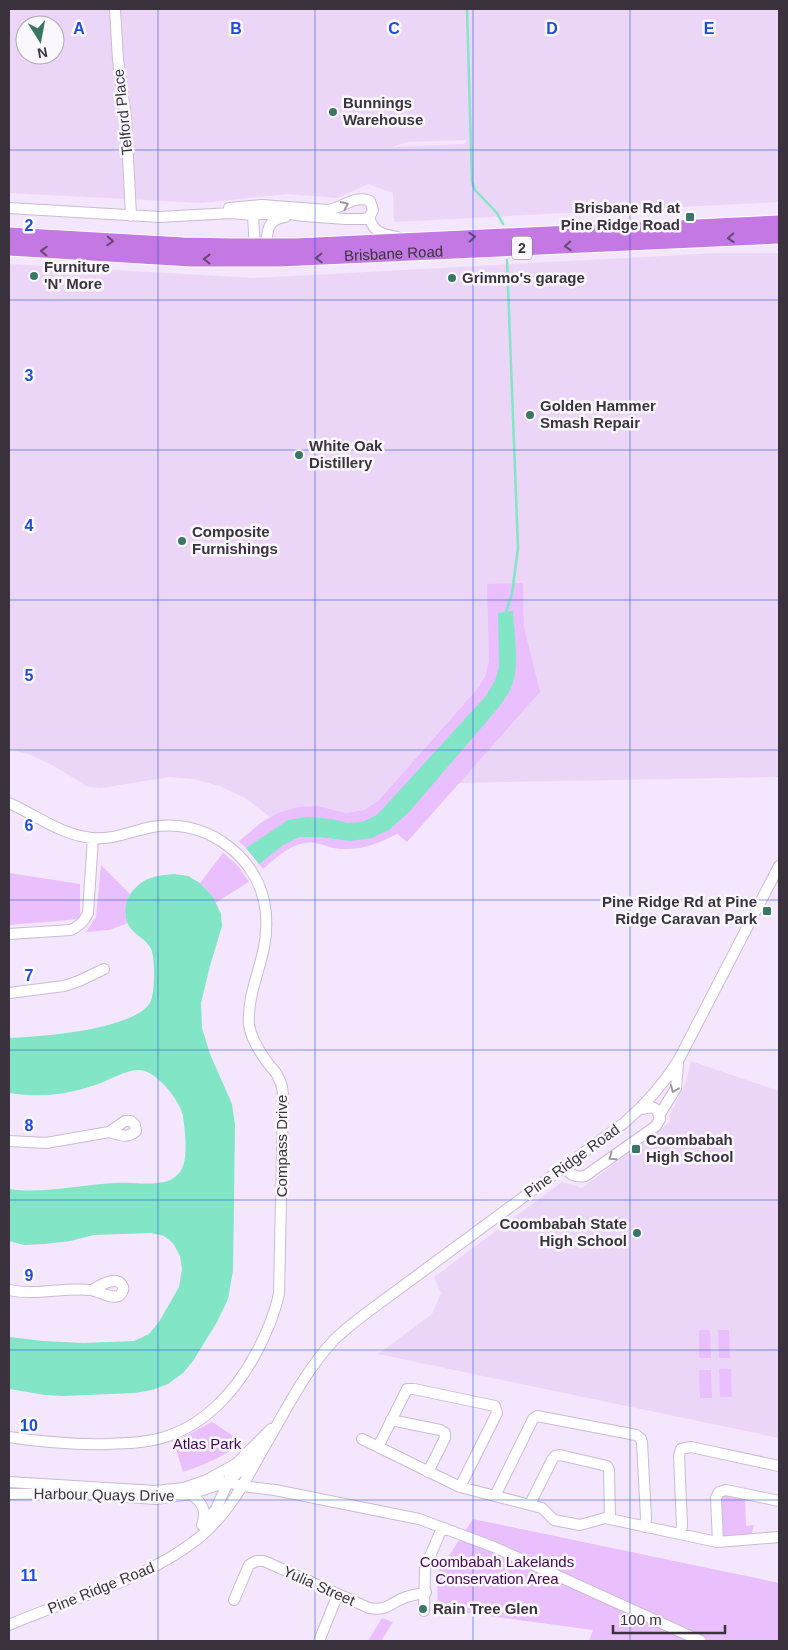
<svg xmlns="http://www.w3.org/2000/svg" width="788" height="1650" viewBox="0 0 788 1650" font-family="Helvetica,sans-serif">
	<rect width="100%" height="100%" fill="#f4e6fc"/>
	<!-- built -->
	<path fill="#ecd6f7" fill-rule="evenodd" d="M9 9H779V202L394 222 393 193 368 184 338 198 287 194 202 203 9 193ZM25 25H55V55H25ZM467 140 464 144 392 147 407 142Z
		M718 253H779V777L458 783 539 692 524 627 523 583 489 661 485 675 478 688 379 800 364 810 346 813 318 806 278 813 270 817 245 798 220 786 193 779 169 777 101 788 88 787 54 766 31 755 9 749V264L255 278Z
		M691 1061 779 1091V1438L378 1354 432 1314 441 1293 434 1277 562 1182 582 1188 670 1122V1115L686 1082Z"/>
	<!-- green -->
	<path fill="#e9bffe" d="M523 583 524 627 540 692 407 842 397 834C379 843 363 850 342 849 333 849 325 845 316 843 295 839 277 857 263 869L246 848 239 841 262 822 278 813 298 807 318 806 346 813 364 810 379 800 478 688 485 676 489 661 487 584Z
		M223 853 238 866 249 882 215 903 213 897 200 883Z
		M101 865 130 894 125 914 128 923 109 930 86 932 96 917Z
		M9 873 80 884V919L9 925Z
		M699 1330H710L711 1358H699Z
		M718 1330H729L730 1358H719Z
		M719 1369H731L732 1397H720Z
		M699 1370H711L712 1398H700Z
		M212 1422 243 1442C224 1456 205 1465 183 1472L174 1442Z
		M720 1494 745 1496 746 1526 754 1525 751 1536 725 1537 721 1535Z
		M473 1519 779 1583V1641H589L593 1630 438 1609 437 1574Z
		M382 1618 393 1622 381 1641H368Z"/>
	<!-- water -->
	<path fill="#82e5c5" d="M513 611C514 634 521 669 510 690 507 696 503 701 499 707L409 812 389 830 371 838 350 841 320 837H299L283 845 259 864 246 848 288 820 307 817 332 819 347 823 362 822 377 815 485 697 495 681 499 667 498 613Z
		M174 874 188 876 200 883 213 897 221 914 222 926 210 966 201 1003 202 1028 210 1054 232 1104 235 1125 233 1271 228 1299 217 1322 193 1361 183 1373 168 1384 152 1390 135 1393 63 1396 45 1395 9 1389V1337L43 1341 84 1343 134 1341 149 1334 159 1322 179 1287 182 1269 180 1256 173 1243 164 1236 151 1233 94 1235 70 1241 45 1244 24 1245 9 1241V1189C44 1194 79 1185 115 1183 132 1182 151 1186 168 1181 171 1180 178 1175 180 1172 189 1160 185 1130 183 1116 180 1101 160 1076 145 1071 131 1066 109 1081 95 1085 86 1088 75 1091 65 1093 46 1096 28 1096 9 1093V1038C40 1037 132 1030 150 1003 155 995 156 955 150 947 145 938 134 935 129 926 120 908 128 891 144 881 153 876 164 875 174 874Z"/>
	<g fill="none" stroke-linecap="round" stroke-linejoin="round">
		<!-- stream -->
		<path stroke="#82e5c5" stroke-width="2.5" d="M467 9 472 182 475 190 497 213 503 224
			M506 612 512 594 518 548 507 260"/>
		<defs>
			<path id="minor" d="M115 9 118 60 126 118 131 216
				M9 208 160 217 231 213 253 215 260 214H290L304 216 346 219H362L369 218
				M229 208 262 205 327 210C341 209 356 194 370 201L373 210 369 218C375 233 381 234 397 237
				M255 251 253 215 257 212
				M266 252C267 235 265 219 285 217
				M9 803C36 815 61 835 92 838 113 840 132 831 152 827 201 818 253 851 264 901 267 915 267 932 264 947 259 973 247 998 249 1025 251 1038 259 1051 267 1062 270 1067 276 1071 278 1077 283 1085 283 1094 283 1103L279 1294C274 1317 265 1337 254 1357 234 1393 204 1425 165 1437 146 1443 127 1443 108 1444 74 1445 42 1442 9 1437
				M9 934 71 930C80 925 84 922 88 913L93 838
				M9 993 64 986 79 981 104 969
				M660 1114 676 1088 678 1063
				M9 1141 46 1143 109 1132 125 1121H131L135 1125 136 1131C127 1139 120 1135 109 1132
				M564 1168C570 1174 575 1178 585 1176L656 1126 660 1119 657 1110 652 1107 641 1109
				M9 1290C36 1296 63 1287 90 1290 101 1291 108 1299 119 1296 122 1293 125 1289 122 1285 116 1275 99 1286 92 1290
				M391 1420 440 1430 445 1433V1438L428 1472
				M362 1439 460 1487 542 1508 554 1520 580 1525 605 1518 717 1542 779 1537
				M378 1447 407 1389H414L495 1406 497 1413 460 1487
				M205 1481 236 1464
				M9 1482 155 1491 184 1488 204 1481 227 1482 242 1486 275 1490 419 1519 494 1547 701 1641
				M9 1494 64 1493
				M190 1494C203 1502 207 1511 202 1525
				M98 1495 156 1499 190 1494 227 1482 259 1455
				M495 1496 533 1419 537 1416 636 1435 641 1439 642 1442 646 1518 645 1527
				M530 1504 552 1460 555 1456 560 1455 607 1466 609 1470 610 1519
				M204 1524 216 1509 236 1464 271 1429
				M680 1534 682 1526 679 1456 681 1449 691 1447 779 1466
				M718 1542 716 1498 719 1492 726 1490 779 1501
				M234 1600 249 1565 256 1561H264L369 1608C389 1611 389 1603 406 1597 412 1595 419 1594 426 1592
				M424 1611 425 1568 442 1528
				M9 1625C73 1597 144 1582 200 1537 227 1515 246 1481 262 1451 284 1414 304 1372 334 1340 345 1329 357 1320 369 1311L624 1123C645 1105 663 1085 678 1061L779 866
				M319 1641 338 1594"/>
			<g id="highway">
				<path d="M9 235 183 245 234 246H296L779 223"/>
				<path id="s1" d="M9 248 191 259H279L779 236"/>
			</g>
		</defs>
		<!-- minor casing -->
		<use href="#minor" stroke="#cbbad4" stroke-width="12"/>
		<!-- highway casing -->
		<use href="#highway" stroke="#fff" stroke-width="17"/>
		<!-- minor -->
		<use href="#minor" stroke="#fff" stroke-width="10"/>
		<!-- highway -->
		<use href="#highway" stroke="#c378e4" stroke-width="15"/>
	</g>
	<!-- one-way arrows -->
	<defs><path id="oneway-chevron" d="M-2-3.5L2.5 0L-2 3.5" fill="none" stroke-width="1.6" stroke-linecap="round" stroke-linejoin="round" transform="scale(1.25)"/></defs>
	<g stroke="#9c999e">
		<use href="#oneway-chevron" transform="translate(345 205) rotate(-24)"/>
		<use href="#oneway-chevron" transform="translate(674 1089) rotate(112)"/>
		<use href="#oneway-chevron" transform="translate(612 1157) rotate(145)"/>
	</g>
	<g stroke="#63486f">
		<use href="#oneway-chevron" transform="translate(472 237) rotate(-3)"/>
		<use href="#oneway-chevron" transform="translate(731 238) rotate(177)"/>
		<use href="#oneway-chevron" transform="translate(110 241) rotate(3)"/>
		<use href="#oneway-chevron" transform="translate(568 246) rotate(177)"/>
		<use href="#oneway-chevron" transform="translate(44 251) rotate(-177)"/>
		<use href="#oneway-chevron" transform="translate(319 258) rotate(178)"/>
		<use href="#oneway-chevron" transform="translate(207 259) rotate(-179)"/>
	</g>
	<!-- grid -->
	<path fill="none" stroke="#1d4ed8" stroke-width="1" stroke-opacity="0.55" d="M158 9V1641M315 9V1641M473 9V1641M630 9V1641M9 150H779M9 300H779M9 450H779M9 600H779M9 750H779M9 900H779M9 1050H779M9 1200H779M9 1350H779M9 1500H779"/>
	<!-- markers -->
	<g fill="#397764" stroke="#fbf8fd" stroke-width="2">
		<circle cx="333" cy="112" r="5"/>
		<rect x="685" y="212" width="10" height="10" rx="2.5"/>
		<circle cx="34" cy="276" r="5"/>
		<circle cx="452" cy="278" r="5"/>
		<circle cx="530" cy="415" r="5"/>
		<circle cx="299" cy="455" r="5"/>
		<circle cx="182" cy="541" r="5"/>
		<rect x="762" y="906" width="10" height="10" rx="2.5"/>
		<rect x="631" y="1144" width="10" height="10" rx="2.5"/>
		<circle cx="637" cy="1233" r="5"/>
		<circle cx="423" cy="1609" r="5"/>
	</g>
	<g text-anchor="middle" stroke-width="5" stroke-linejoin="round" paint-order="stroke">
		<!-- shield labels -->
		<rect fill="#fbf8fd" stroke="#746e77" stroke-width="1" x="512" y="236.5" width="20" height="23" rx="4"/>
		<g font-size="14" font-weight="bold" fill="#3a333d">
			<text x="522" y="253">2</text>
		</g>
		<!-- poi labels -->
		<g font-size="15" font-weight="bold" fill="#3a333d" stroke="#fbf8fd" text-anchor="start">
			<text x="343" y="108">Bunnings<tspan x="343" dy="17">Warehouse</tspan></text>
			<text x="680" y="213" text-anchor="end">Brisbane Rd at<tspan x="680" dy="17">Pine Ridge Road</tspan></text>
			<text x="44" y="272">Furniture<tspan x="44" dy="17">'N' More</tspan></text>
			<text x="462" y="283">Grimmo's garage</text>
			<text x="540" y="411">Golden Hammer<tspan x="540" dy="17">Smash Repair</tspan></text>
			<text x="309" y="451">White Oak<tspan x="309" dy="17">Distillery</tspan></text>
			<text x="192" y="537">Composite<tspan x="192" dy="17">Furnishings</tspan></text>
			<text x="757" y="907" text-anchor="end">Pine Ridge Rd at Pine<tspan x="757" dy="17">Ridge Caravan Park</tspan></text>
			<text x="646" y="1145">Coombabah<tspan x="646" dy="17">High School</tspan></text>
			<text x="627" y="1229" text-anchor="end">Coombabah State<tspan x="627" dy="17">High School</tspan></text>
			<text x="433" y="1614">Rain Tree Glen</text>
		</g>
		<!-- street labels -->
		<g font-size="15" fill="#3a333d" stroke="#fbf8fd">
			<text transform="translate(123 112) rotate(-96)" y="5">Telford Place</text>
			<text dy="5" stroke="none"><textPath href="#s1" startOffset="385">Brisbane Road</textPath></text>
			<text transform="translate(282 1146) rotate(-90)" y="5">Compass Drive</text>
			<text transform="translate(572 1161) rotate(-36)" y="5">Pine Ridge Road</text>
			<text transform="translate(104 1495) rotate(1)" y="5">Harbour Quays Drive</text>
			<text transform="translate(319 1586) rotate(24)" y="5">Yulia Street</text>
			<text transform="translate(101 1588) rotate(-22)" y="5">Pine Ridge Road</text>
		</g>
		<!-- park labels -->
		<g font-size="15" fill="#430558" stroke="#fbf8fd">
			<text x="207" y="1449">Atlas Park</text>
			<text x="497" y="1567">Coombabah Lakelands<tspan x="497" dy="17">Conservation Area</tspan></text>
		</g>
	</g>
	<g font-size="16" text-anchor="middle" font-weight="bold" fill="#1d4ed8" stroke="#fbf8fd" stroke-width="5" stroke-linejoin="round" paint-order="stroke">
		<text x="79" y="34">A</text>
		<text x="236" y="34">B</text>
		<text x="394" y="34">C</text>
		<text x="552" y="34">D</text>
		<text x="709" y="34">E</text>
		<text x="29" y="231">2</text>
		<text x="29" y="381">3</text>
		<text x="29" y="531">4</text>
		<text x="29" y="681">5</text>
		<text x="29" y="831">6</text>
		<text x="29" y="981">7</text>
		<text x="29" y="1131">8</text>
		<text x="29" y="1281">9</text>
		<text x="29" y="1431">10</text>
		<text x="29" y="1581">11</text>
	</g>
	<!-- border -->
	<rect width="788" height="1650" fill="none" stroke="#3a333d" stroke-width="20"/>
	<!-- north arrow -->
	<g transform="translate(40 40) rotate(169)"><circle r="24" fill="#fbf8fd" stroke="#aea9b0"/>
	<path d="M0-4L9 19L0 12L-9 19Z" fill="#397764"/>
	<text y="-8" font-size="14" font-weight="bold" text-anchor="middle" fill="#3a333d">N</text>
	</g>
	<!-- scale -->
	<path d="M613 1625v8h112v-8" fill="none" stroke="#3a333d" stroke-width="2.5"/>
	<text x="620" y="1625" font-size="15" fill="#3a333d" stroke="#fbf8fd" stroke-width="4" paint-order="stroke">100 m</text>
</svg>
